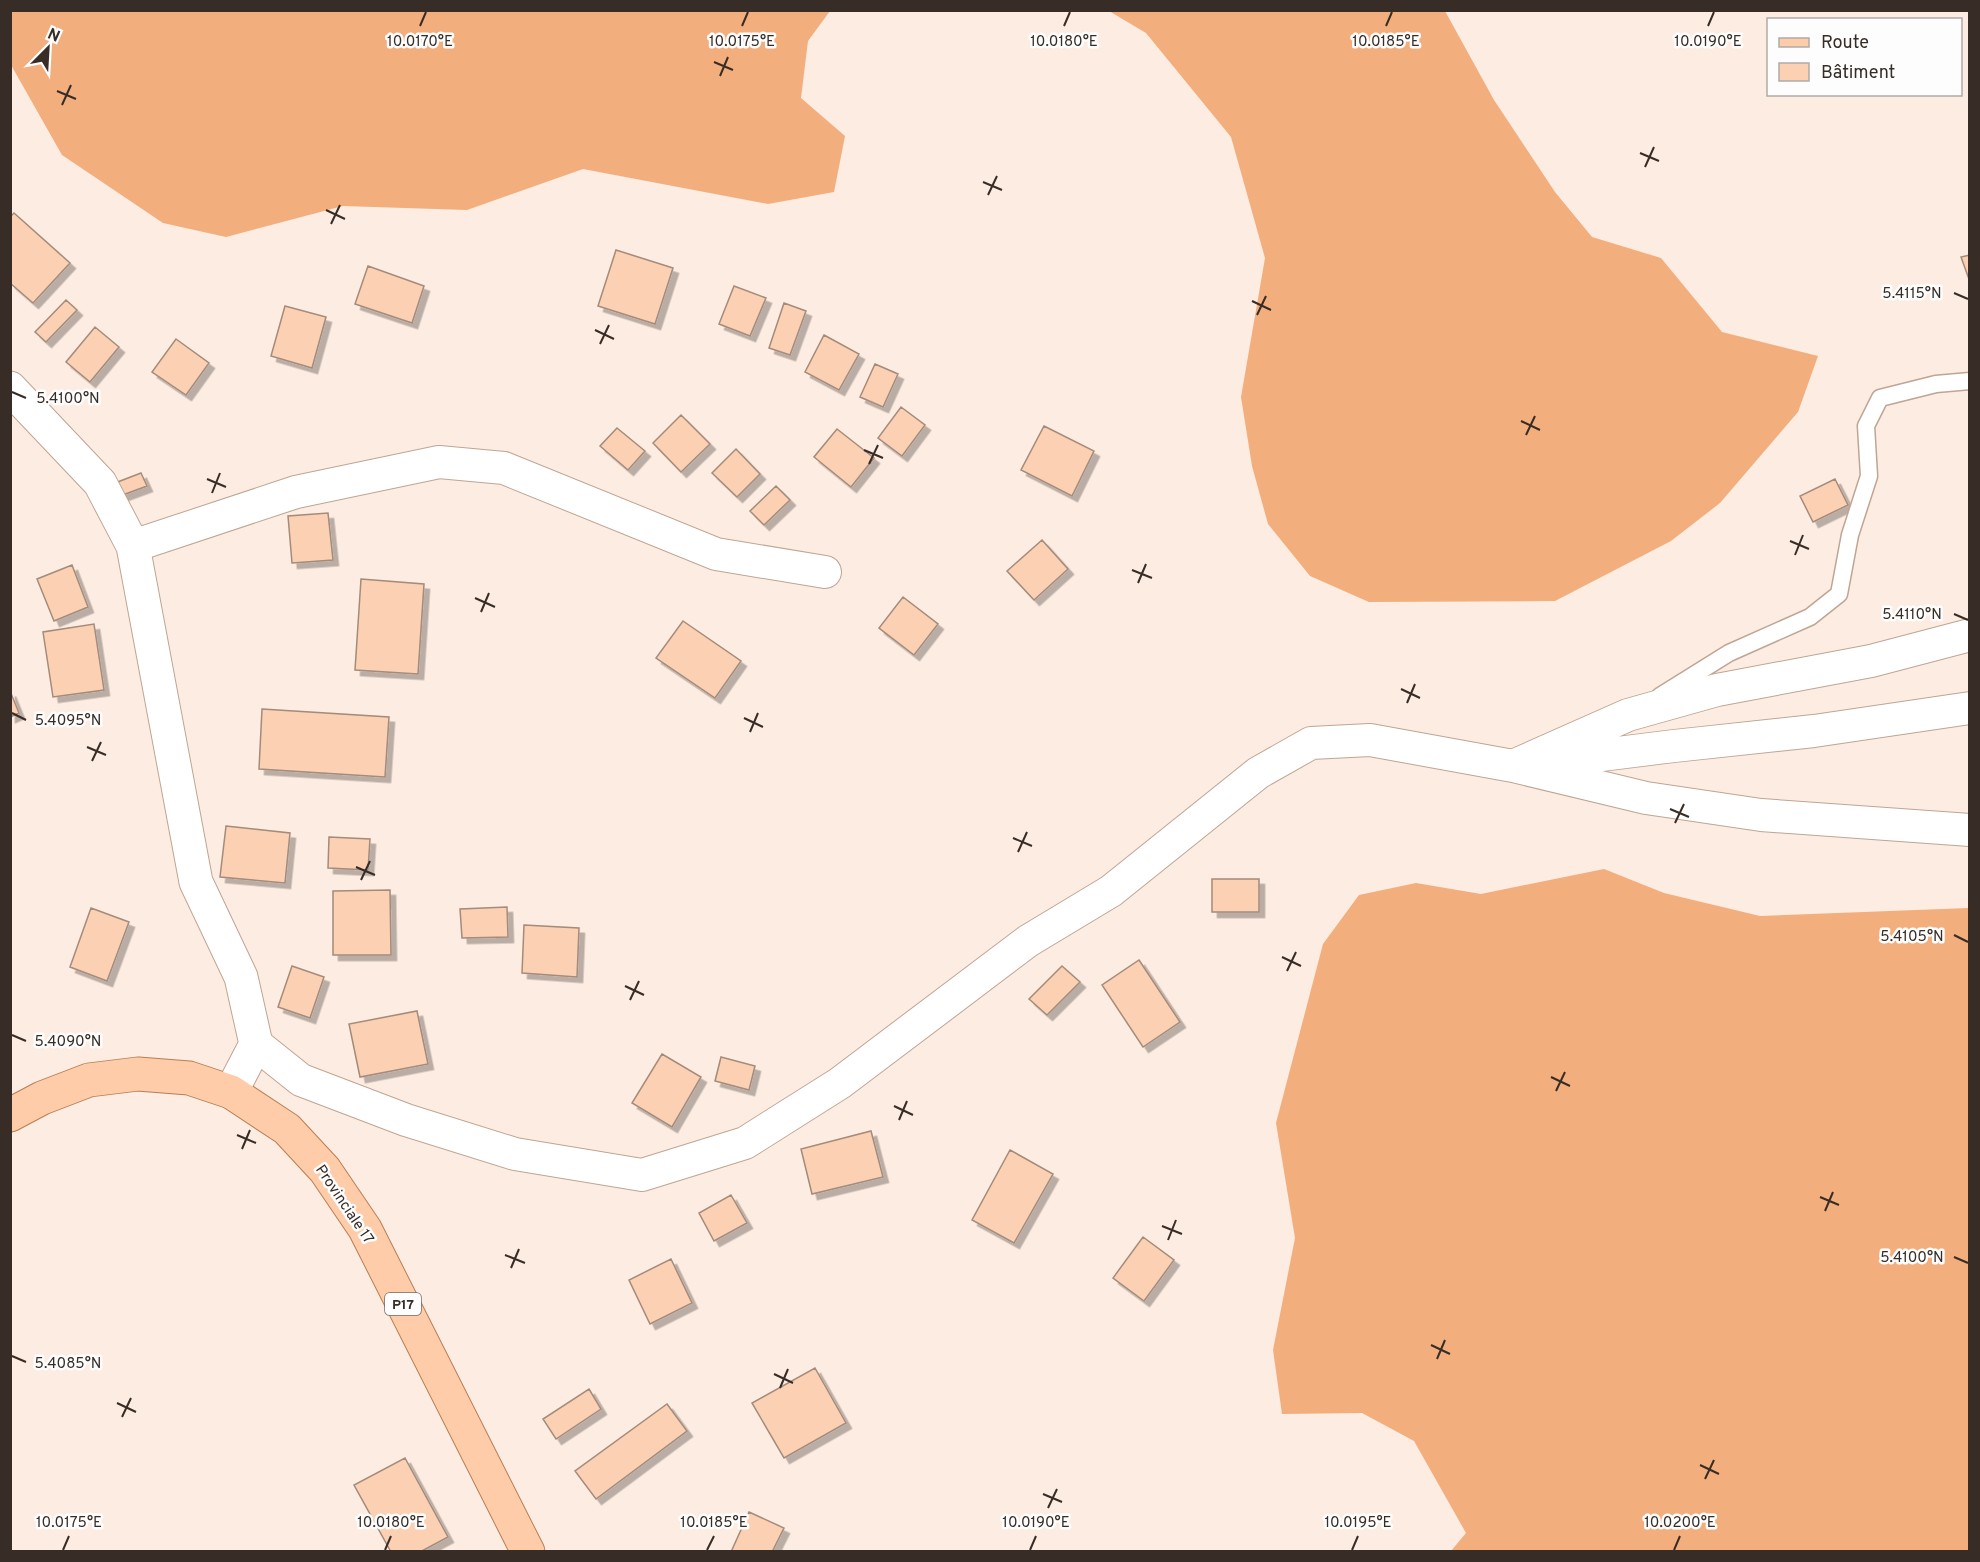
<svg xmlns="http://www.w3.org/2000/svg" width="1980" height="1562" viewBox="0 0 1980 1562" font-family="Overpass,sans-serif">
	<defs>
		<filter id="shadow"><feDropShadow dx="5.5" dy="5.5" stdDeviation="0" flood-color="#0004"/></filter>
	</defs>
	<rect width="100%" height="100%" fill="#fdece1"/>
	<!-- forest -->
	<path fill="#f3ae7d" d="M10 11H830L808 41 801 98 845 136 834 192 768 204 583 169 467 210 343 206 226 237 163 223 62 155 11 65Z
		M1109 11H1445L1494 100 1555 192 1592 237 1661 258 1722 332 1818 356 1798 412 1720 503 1671 541 1555 601 1369 602 1310 576 1268 524 1252 466 1241 397 1265 258 1231 137 1146 33Z
		M1604 869 1664 893 1760 916 1969 908V1551H1451L1466 1533 1414 1441 1362 1413 1282 1414 1273 1350 1295 1238 1276 1123 1323 944 1359 895 1416 883 1481 894Z"/>
	<!-- building -->
	<path fill="#fbd0b3" stroke="#a48b7b" stroke-width="1.5" filter="url(#shadow)" d="M14 213 70 263 33 303 10 283V217Z
		M616 250 673 268 655 324 598 306Z
		M1970 255V282L1961 257Z
		M368 266 424 286 412 323 355 304Z
		M734 286 766 298 750 336 719 324Z
		M66 300 77 310 46 342 35 332Z
		M784 303 806 311 790 355 769 348Z
		M285 306 326 317 312 368 271 356Z
		M95 327 119 347 90 382 66 362Z
		M824 335 859 354 839 390 805 372Z
		M176 339 209 363 186 395 152 372Z
		M875 364 898 374 883 407 860 397Z
		M901 407 925 425 902 456 878 438Z
		M681 415 710 444 681 472 653 443Z
		M1044 426 1094 451 1072 496 1021 470Z
		M617 428 645 451 628 470 600 446Z
		M837 429 874 458 851 487 814 457Z
		M736 449 760 474 737 497 712 473Z
		M141 473 147 486 120 496 115 483Z
		M1835 479 1848 505 1813 522 1800 496Z
		M776 486 790 500 764 525 750 511Z
		M328 513 333 560 292 563 288 516Z
		M1042 540 1068 569 1034 600 1007 571Z
		M72 565 88 607 54 621 37 579Z
		M361 579 424 584 418 674 355 670Z
		M903 597 938 624 914 655 879 628Z
		M683 621 741 661 715 698 656 658Z
		M94 624 104 690 53 697 43 632Z
		M10 691 19 713 10 717Z
		M262 709 389 717 385 777 259 769Z
		M226 826 290 833 285 883 220 877Z
		M329 837 370 839 368 870 328 868Z
		M1212 879H1259V912H1212Z
		M390 890 391 955H333V891Z
		M507 907 508 937 462 938 460 909Z
		M91 908 129 922 107 981 70 967Z
		M524 925 579 928 577 977 522 973Z
		M1139 960 1180 1022 1143 1047 1102 985Z
		M292 966 324 977 310 1018 278 1007Z
		M1062 966 1080 982 1047 1015 1029 999Z
		M417 1011 428 1064 360 1077 349 1024Z
		M662 1054 701 1077 672 1127 632 1103Z
		M721 1057 755 1066 749 1090 715 1081Z
		M871 1131 883 1177 812 1194 801 1149Z
		M1010 1150 1053 1174 1014 1243 972 1220Z
		M731 1195 747 1223 714 1241 699 1213Z
		M1143 1237 1174 1260 1144 1301 1113 1278Z
		M671 1259 692 1303 650 1324 629 1280Z
		M815 1368 846 1423 784 1458 752 1403Z
		M589 1389 601 1409 556 1439 543 1419Z
		M667 1404 687 1431 596 1499 575 1471Z
		M405 1458 448 1537 420 1552H391L354 1485Z
		M749 1512 784 1528 772 1552H731Z"/>
	<g fill="none" stroke-linecap="round" stroke-linejoin="round">
		<defs>
			<path id="lane" d="M1660 696 1729 653 1810 617 1839 594 1850 535 1869 476 1866 426 1880 398 1936 384 1970 381"/>
			<path id="street" d="M133 546 296 492 439 462 504 468 716 554 825 572
				M1546 762 1674 746 1814 731 1970 708
				M1513 766 1628 715 1717 690 1871 661 1970 635
				M256 1044 301 1080 406 1120 515 1154 642 1175 745 1143 840 1083 1028 941 1111 891 1258 773 1311 743 1370 740 1513 766 1646 798 1761 815 1970 830"/>
			<path id="secondary" d="M10 388 100 483 133 546 196 882 241 977 256 1044 231 1092"/>
			<path id="primary" d="M10 1115 42 1098 89 1080 138 1074 189 1078 231 1092 287 1129 325 1170 365 1229 528 1552"/>
		</defs>
		<!-- lane casing -->
		<use href="#lane" stroke="#bfa594" stroke-width="19"/>
		<!-- street casing -->
		<use href="#street" stroke="#bfa594" stroke-width="34"/>
		<!-- secondary casing -->
		<use href="#secondary" stroke="#bfa594" stroke-width="35"/>
		<!-- primary casing -->
		<use href="#primary" stroke="#b87e55" stroke-width="35"/>
		<!-- lane -->
		<use href="#lane" stroke="#fff" stroke-width="16"/>
		<!-- street -->
		<use href="#street" stroke="#fff" stroke-width="32"/>
		<!-- secondary -->
		<use href="#secondary" stroke="#fff" stroke-width="33"/>
		<!-- primary -->
		<use href="#primary" stroke="#fecca8" stroke-width="33"/>
	</g>
	<!-- ticks -->
	<path fill="none" stroke="#372d26" stroke-width="2" d="M420 26 426 12M742 26 748 12M1064 26 1070 12M1386 26 1392 12M1708 26 1714 12M714 62 733 70M720 76 728 57M57 91 76 99M62 105 71 85M1640 153 1659 161M1645 167 1654 147M983 182 1002 190M988 195 997 176M326 210 345 219M331 224 340 205M1954 293 1968 299M1252 301 1271 310M1257 315 1266 296M595 330 614 339M600 344 609 325M12 392 26 398M1521 421 1540 430M1526 435 1535 416M864 450 883 458M869 464 878 445M207 479 226 487M212 493 220 473M1790 541 1809 549M1795 555 1803 535M1132 570 1152 578M1138 583 1146 564M475 598 495 607M481 612 489 593M1954 614 1968 620M1401 689 1420 698M1407 703 1415 684M12 713 26 720M744 718 763 727M750 732 758 713M87 747 106 755M92 761 101 742M1670 809 1689 817M1675 823 1684 804M1013 838 1032 846M1018 852 1027 832M356 867 375 875M361 880 370 861M1954 935 1968 942M1282 957 1301 966M1287 971 1296 952M625 986 644 995M630 1000 639 981M12 1035 26 1041M1551 1077 1570 1086M1556 1091 1565 1072M894 1106 913 1115M899 1120 907 1101M237 1135 256 1143M242 1149 250 1130M1820 1197 1839 1205M1825 1211 1833 1192M1162 1226 1182 1234M1168 1240 1176 1220M505 1255 525 1263M1954 1257 1968 1263M511 1268 519 1249M1431 1345 1450 1354M12 1356 26 1362M1437 1359 1445 1340M774 1374 793 1383M780 1388 788 1369M117 1403 136 1412M122 1417 131 1398M1700 1465 1719 1474M1705 1479 1714 1460M1043 1494 1062 1502M1048 1508 1057 1489M63 1550 69 1536M385 1550 391 1536M707 1550 714 1536M1030 1550 1036 1536M1352 1550 1358 1536M1674 1550 1680 1536"/>
	<g text-anchor="middle" stroke-width="5" stroke-linejoin="round" paint-order="stroke">
		<!-- shield labels -->
		<rect fill="#fdfdfd" stroke="#726b66" stroke-width="1.5" x="385" y="1293" width="36" height="22" rx="4.5"/>
		<g font-size="14" font-weight="bold" fill="#372d26">
			<text x="403" y="1309">P17</text>
		</g>
		<!-- street labels -->
		<g font-size="15" fill="#372d26" stroke="#fdfdfd">
			<text transform="translate(345 1204) rotate(56)" y="5">Provinciale 17</text>
		</g>
	</g>
	<g font-size="15" text-anchor="middle" fill="#372d26" stroke="#fdfdfd" stroke-width="5" stroke-linejoin="round" paint-order="stroke">
		<text x="420" y="46">10.0170°E</text>
		<text x="742" y="46">10.0175°E</text>
		<text x="1064" y="46">10.0180°E</text>
		<text x="1386" y="46">10.0185°E</text>
		<text x="1708" y="46">10.0190°E</text>
		<text x="1912" y="298">5.4115°N</text>
		<text x="68" y="403">5.4100°N</text>
		<text x="1912" y="619">5.4110°N</text>
		<text x="68" y="725">5.4095°N</text>
		<text x="1912" y="941">5.4105°N</text>
		<text x="68" y="1046">5.4090°N</text>
		<text x="1912" y="1262">5.4100°N</text>
		<text x="68" y="1368">5.4085°N</text>
		<text x="69" y="1527">10.0175°E</text>
		<text x="391" y="1527">10.0180°E</text>
		<text x="714" y="1527">10.0185°E</text>
		<text x="1036" y="1527">10.0190°E</text>
		<text x="1358" y="1527">10.0195°E</text>
		<text x="1680" y="1527">10.0200°E</text>
	</g>
	<!-- border -->
	<rect width="1980" height="1562" fill="none" stroke="#372d26" stroke-width="24"/>
	<!-- legend -->
	<rect x="1767" y="18" width="195" height="78" fill="#fdfdfd" stroke="#aeaaa7" stroke-width="1.5"/>
	<rect x="1779" y="38" width="30" height="9" fill="#fecca8" stroke="#aeaaa7" stroke-width="1.5"/>
	<text x="1821" y="48" font-size="18" fill="#372d26">Route</text>
	<rect x="1779" y="63" width="30" height="18" fill="#fbd0b3" stroke="#aeaaa7" stroke-width="1.5"/>
	<text x="1821" y="78" font-size="18" fill="#372d26">Bâtiment</text>
	<!-- north arrow -->
	<g transform="translate(48 48) rotate(24)" stroke="#fdfdfd" stroke-width="4.5" paint-order="stroke">
	<path d="M0-4.5L10 22L0 15L-10 22Z" fill="#372d26"/>
	<text y="-9" font-size="16" font-weight="bold" text-anchor="middle" fill="#372d26">N</text>
	</g>
</svg>
